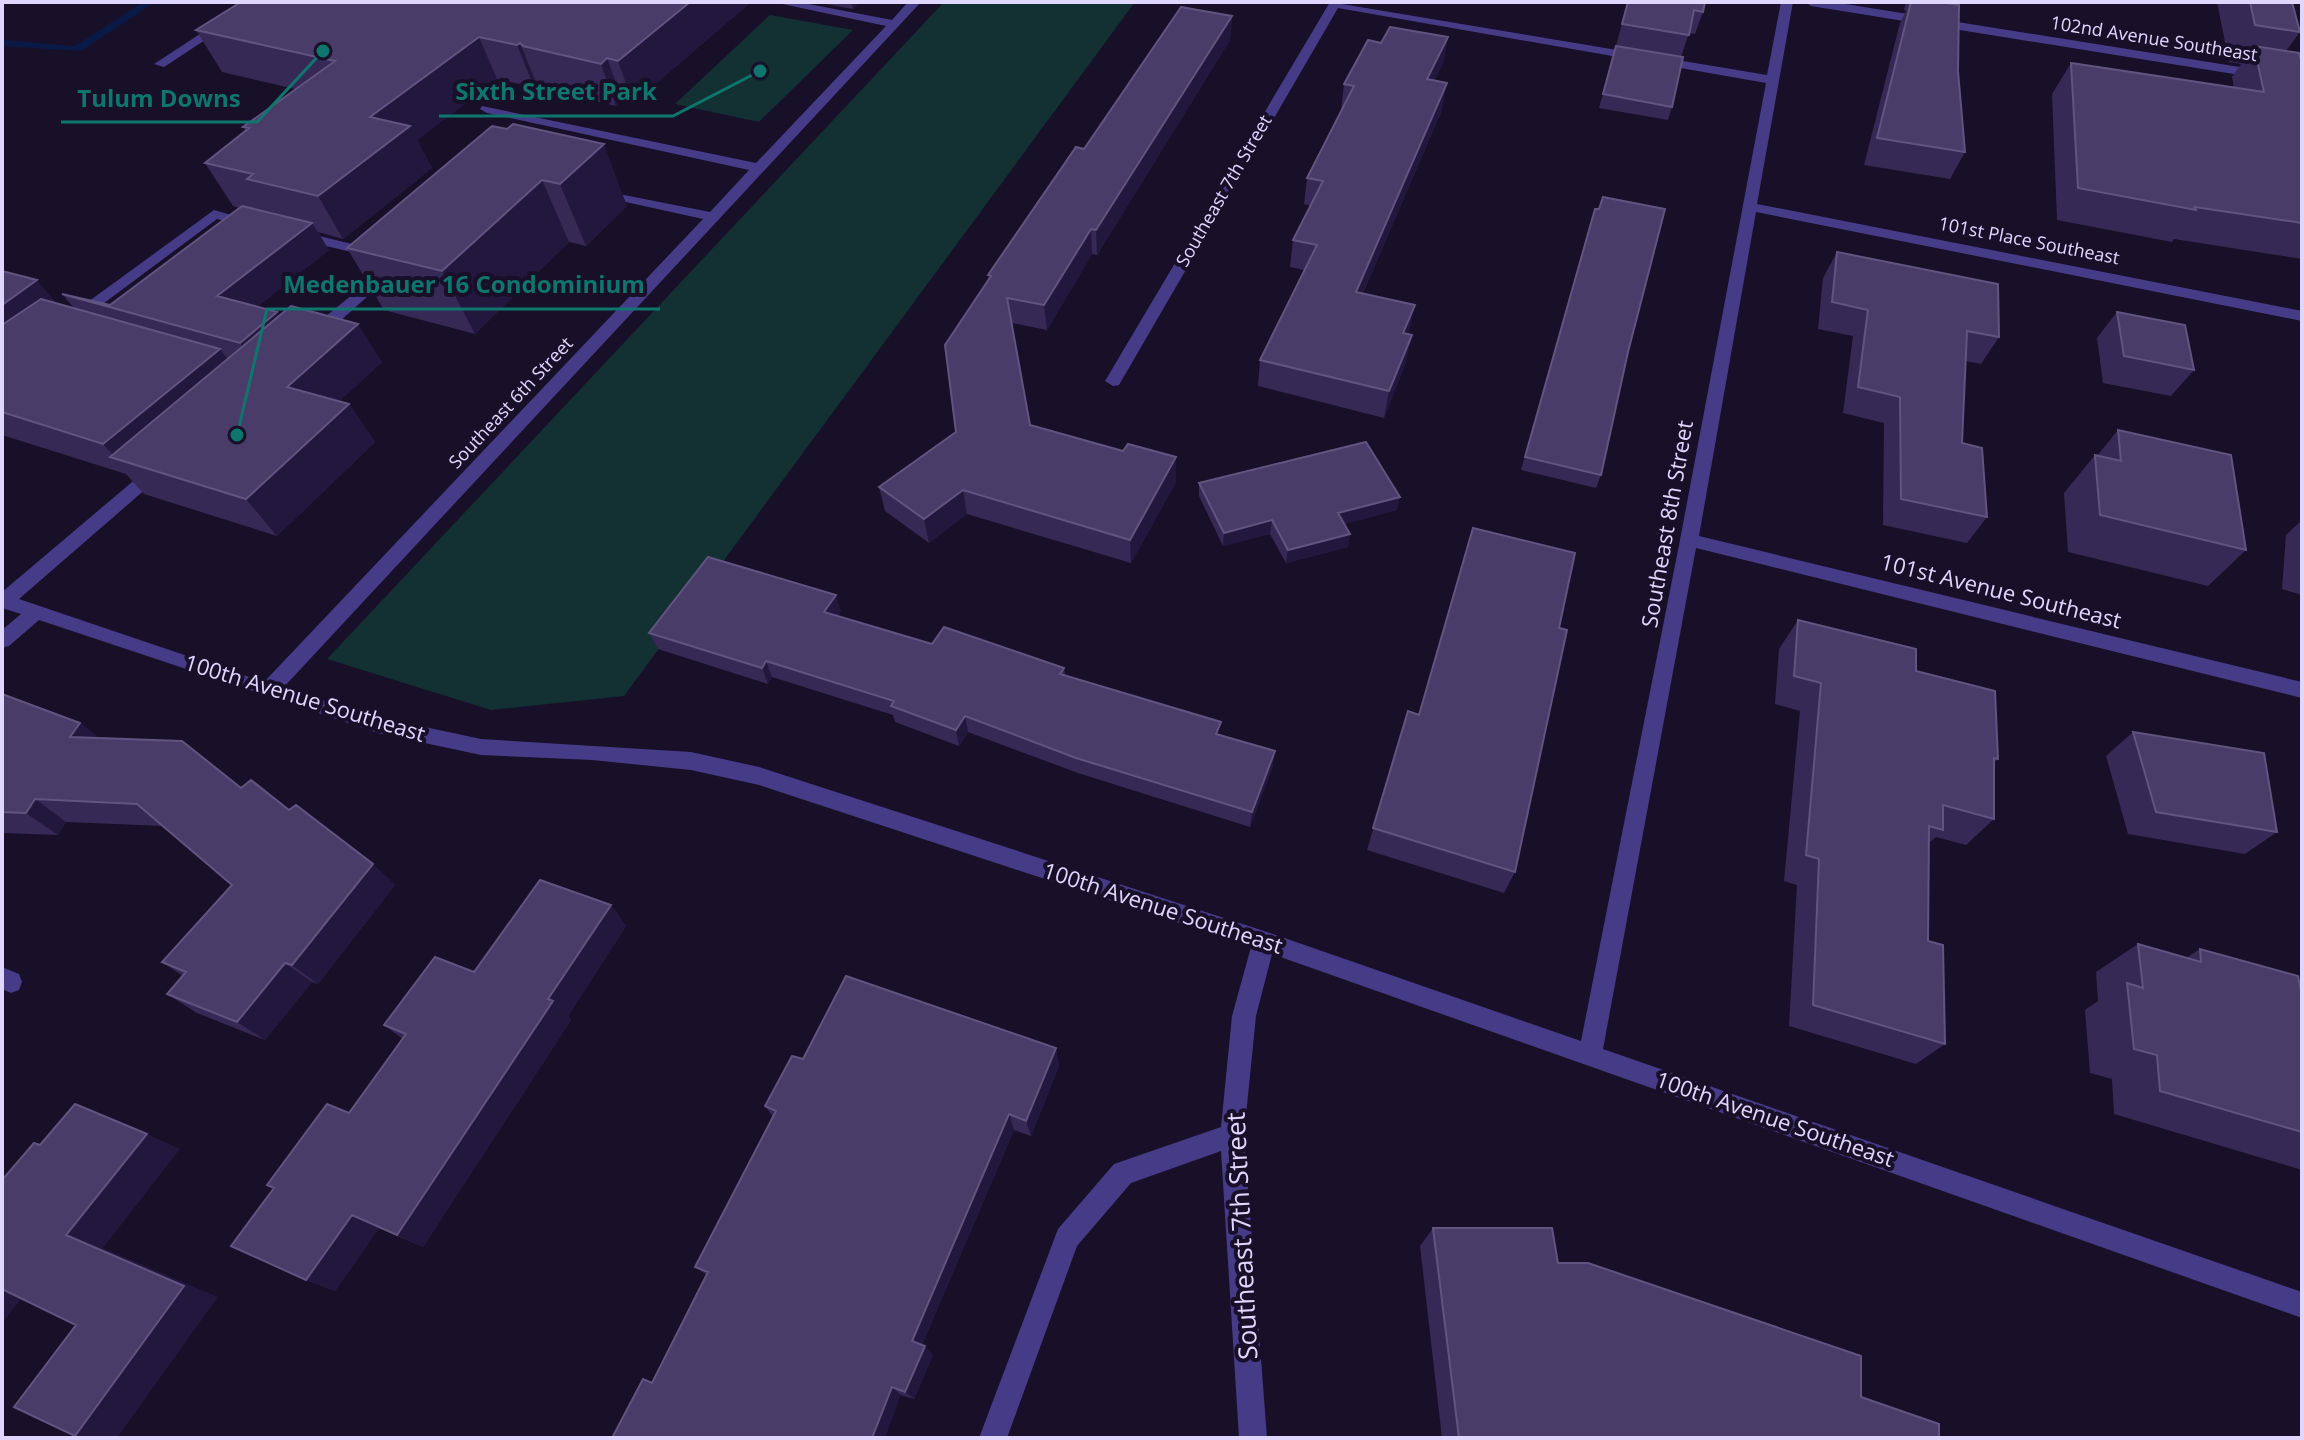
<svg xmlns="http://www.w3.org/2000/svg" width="2304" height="1440" viewBox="0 0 2304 1440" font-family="'Open Sans',sans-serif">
	<rect width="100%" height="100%" fill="#171028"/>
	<!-- green -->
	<path fill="#133032" d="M944 2H1135L624 696 491 710 327 659Z
		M770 15 853 30 759 122 675 104Z"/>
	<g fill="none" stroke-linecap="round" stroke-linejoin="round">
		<!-- stream -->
		<path fill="#0a1a47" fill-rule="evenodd" d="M143 2H155L81 51 2 46V40L75 46Z"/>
		<!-- minor -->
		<path fill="#463b87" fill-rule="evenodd" d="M249 2H263L164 67 154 64Z
			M773 2H798L892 20 908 2H921L283 688 378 717 481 739 691 752 759 767 1264 931 1581 1041 1680 540 1766 83 1338 8 1119 385 1113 386 1105 381 1330 2 1767 75 1781 2H1793L1757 204 2302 311V321L1756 212 1699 536 2302 682V698L1696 548 1603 1049 2302 1292V1318L1272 954 1256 1016 1244 1135 1267 1438H1239L1221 1151 1131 1183 1077 1246 1007 1438H979L1058 1229 1114 1164 1221 1127 1232 1016 1251 947 759 785 691 770 592 760 481 755 378 733 39 620 9 646 2 648V630L21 614 2 608V592L151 466 157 464 166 470 163 474 19 599 264 682 703 219 594 195V189L710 212 749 170 487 113 480 109 482 106 756 163 886 26Z
			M1805 2H1833L2302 77V85L1811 6Z
			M214 210 258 223 251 227 217 219 80 321H70V315Z
			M298 231 377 250 379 253 372 257 293 238V232Z
			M391 263 398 268 396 271 321 338H309V330Z
			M2 967 19 974 22 982 19 990 11 993 2 989Z"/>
	</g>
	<!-- wall -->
	<path fill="#372956" d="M241 2H751L633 103 622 100 616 106 540 88 537 85 534 87 497 79 417 140 432 168 343 239 318 232 329 250 257 307 382 362 339 401 349 404 375 442 277 536 144 494 126 474 2 435V271L58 304 75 309 62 294 110 305 240 208 233 206 205 163 246 131 243 127 295 89 222 72 196 30Z
		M815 2H859L853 9Z
		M1628 2 1703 12 1695 34 1689 33 1681 57 1672 107 1668 120 1599 108Z
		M1906 2H1953L1952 4 1965 152 1950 179 1864 165 1900 23 1906 11 1904 10Z
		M2217 2H2292L2300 32 2286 51 2302 64V259L2174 239 2172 242 2057 220 2052 94 2071 63 2234 88 2232 77 2241 64 2229 62Z
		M1232 16 1230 40 1097 255 1092 254 1047 330 1012 323 1030 425 1176 482 1131 563 967 514 929 543 885 511 879 487 956 432 989 279 988 275 1084 149Z
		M1448 37 1443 63 1434 81 1442 110 1363 293 1409 332 1406 362 1384 418 1258 386 1260 360 1304 270 1290 267 1293 240 1311 206 1304 204 1307 178 1342 110H1341L1344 84 1381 43Z
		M492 126 627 206 586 246 569 242 475 334 384 310 347 248Z
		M1591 222 1628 352 1601 475 1596 488 1521 470Z
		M1837 252 1999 337 1981 364 1966 361 1962 443 1987 517 1967 543 1883 525 1884 423 1843 413 1853 336 1818 329 1823 278Z
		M2117 312 2194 370 2171 396 2103 383 2097 338Z
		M2118 430 2246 550 2208 586 2068 552 2064 493 2095 455 2097 456Z
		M1199 483 1397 510 1344 524 1350 534 1348 547 1286 563 1270 534 1223 546 1199 496Z
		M2302 520V595L2282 589 2286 535Z
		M841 611 838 616 932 644 1064 668 1065 676 1220 735 1273 766 1250 827 1078 773 968 732 959 746 895 722 893 715 772 677 768 684 658 649 649 633Z
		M1798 620 1916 671 1998 759 1994 763V819L1966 845 1936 837 1929 843 1928 941 1945 1044 1916 1064 1789 1026 1797 885 1784 881 1800 711 1775 704 1779 649Z
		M1559 628 1515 872 1504 893 1367 850 1408 711 1419 714Z
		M2 694 80 723 99 738 241 788 289 810 373 864 395 885 318 984 312 982 265 1040 197 1013 167 994 183 976 162 962 232 885 163 826 66 822 58 835 4 833 2 834Z
		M2133 732 2277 832 2245 854 2128 834 2106 756Z
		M611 905 626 926 568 1016 571 1020 423 1247 379 1228 335 1291 306 1280 349 1113 403 1039 384 1025 474 972Z
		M2138 944 2186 958 2200 949 2302 996V1170L2114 1114 2112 1079 2090 1073 2085 1010 2098 1001 2096 972Z
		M1056 1048 1059 1066 1031 1136 1014 1130 922 1345 933 1355 914 1399 901 1395 652 1383 707 1275 695 1267 773 1117 765 1106 803 1059Z
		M1433 1228 1558 1263 1861 1397 1939 1438H1442L1420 1246Z"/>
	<!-- shaded-wall -->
	<path fill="#22173c" d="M690 2H751L633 103 618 61Z
		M851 2H859L853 9Z
		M1232 16 1230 40 1097 255 1096 230Z
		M479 37 497 79 417 140 432 168 343 239 318 196 370 117Z
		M1448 37 1443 63 1422 106 1427 79Z
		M520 43 537 85 534 87 517 45Z
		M607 58 622 100 616 106 601 64Z
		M1447 83 1442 110 1352 318 1356 292Z
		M604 144 627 206 586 246 560 184Z
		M542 180 569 242 475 334 442 271Z
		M312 223 329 250 237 323 217 296Z
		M1091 229 1092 254 1047 330 1044 305Z
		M37 280 66 314 2 360V305Z
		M1415 305 1409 332 1397 360 1403 333Z
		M277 312 295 339 259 370 240 343Z
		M358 324 382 362 314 425 287 387Z
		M1412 335 1406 362 1384 418 1389 391Z
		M220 349 245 382 117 459 103 444Z
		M349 404 375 442 277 536 246 499Z
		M1176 457V482L1131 563 1130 540Z
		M963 490 967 514 929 543 924 519Z
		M1400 497 1397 510 1336 526 1338 513Z
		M1272 520 1270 534 1223 546 1224 533Z
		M1350 534 1348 547 1286 563 1288 550Z
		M836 595 841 611 830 628 824 612Z
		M766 661 772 677 768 684 762 668Z
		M965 716 968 732 959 746 956 730Z
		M80 723 109 746 70 737Z
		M1275 751 1273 766 1250 827 1252 812Z
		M35 799 66 822 58 835 26 813Z
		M373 864 395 885 318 984 292 965Z
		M611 905 626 926 568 1016 571 1020 423 1247 397 1235 548 999Z
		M285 963 312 982 265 1040 237 1022Z
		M1056 1048 1059 1066 1031 1136 1026 1121Z
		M1009 1114 1014 1130 920 1350 912 1341Z
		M147 1134 180 1149 103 1248 218 1297 117 1438H89L75 1436 184 1286 66 1235Z
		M352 1215 379 1228 335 1291 306 1280Z
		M2 1286 27 1292 2 1323Z
		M925 1346 933 1355 914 1399 905 1392Z
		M892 1387 901 1395 885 1438H872Z"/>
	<!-- building -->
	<path fill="#493c68" stroke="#615480" stroke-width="2" d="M241 2H690L618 61 607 58 601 64 523 46 520 43 517 45 479 37 370 117 410 126 318 196 247 179 253 174 205 163 249 128 243 127 335 61 196 30Z
		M1628 2H1705L1703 12 1694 10 1689 35 1622 24Z
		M1911 2H1941L1959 5 1958 71 1965 152 1877 138Z
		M2250 2H2292L2300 32 2255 25Z
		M1181 7 1232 16 1096 230 1091 229 1044 305 1007 298 1030 425 1123 451 1128 444 1176 457 1130 540 963 490 924 519 879 487 956 432 945 345 991 276 988 275 1076 147 1084 149Z
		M1390 27 1448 37 1427 79 1447 83 1356 292 1415 305 1403 333 1412 335 1389 391 1260 360 1317 245 1293 240 1323 181 1307 178 1354 86 1344 84 1368 40 1381 43Z
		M1616 46 1683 57 1672 107 1603 94Z
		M2254 46 2299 53 2302 64V223L2195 207 2196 210 2078 188 2071 63 2264 92Z
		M513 124 604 144 560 184 542 180 442 271 347 248 492 126 507 129Z
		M1603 197 1665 209 1628 352 1601 475 1525 457 1595 209H1599Z
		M242 206 312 223 217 296 277 312 240 343 62 294 110 305Z
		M1837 252 1998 284 1999 337 1967 331 1962 443 1982 448 1987 517 1901 499 1900 397 1858 387 1868 310 1832 302Z
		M2 271 37 280 2 305Z
		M41 299 220 349 103 444 2 412V325Z
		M291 306 358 324 287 387 349 404 246 499 110 457Z
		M2117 312 2185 325 2194 370 2124 356Z
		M2118 430 2231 455 2246 550 2100 515 2095 455 2121 461Z
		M1366 442 1400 497 1338 513 1350 534 1288 550 1272 520 1224 533 1199 483Z
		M1473 528 1575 553 1559 628 1567 630 1515 872 1373 828 1408 711 1419 715Z
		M708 557 836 595 824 612 932 644 944 627 1064 668 1060 674 1221 722 1216 734 1275 751 1252 812 1076 758 965 716 956 730 891 706 894 701 766 661 762 668 649 633Z
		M1798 620 1916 649V671L1995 691 1998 759 1994 758V819L1943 805V830L1929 826 1928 941 1943 945 1945 1044 1813 1005 1819 859 1806 855 1821 683 1794 676Z
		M2 694 80 723 70 737 182 741 241 788 251 780 289 810 296 805 373 864 292 965 285 963 237 1022 167 994 186 972 162 962 232 885 137 804 35 799 26 813 2 812Z
		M2133 732 2264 753 2277 832 2156 812Z
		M540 880 611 905 548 999 553 1001 397 1235 352 1215 306 1280 231 1246 274 1188 267 1185 327 1104 349 1113 406 1034 384 1025 435 957 474 972Z
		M2138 944 2201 962 2200 949 2298 976 2302 996V1132L2160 1091 2157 1055 2134 1049 2127 983 2143 988Z
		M846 976 1056 1048 1026 1121 1009 1114 912 1341 925 1346 905 1392 892 1387 872 1438H612L643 1379 652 1383 708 1272 695 1267 776 1111 765 1106 792 1056 803 1059Z
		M75 1104 147 1134 66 1235 184 1286 75 1436 14 1407 76 1325 2 1289V1180L34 1143 40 1145Z
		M1433 1228H1552L1558 1263H1588L1861 1356V1397L1939 1424V1438H1459Z"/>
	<g text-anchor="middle" stroke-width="8" stroke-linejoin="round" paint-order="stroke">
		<!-- far-street labels -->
		<g font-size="18" fill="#e0d7ff" stroke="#171028">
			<text transform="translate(2154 39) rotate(9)" y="6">102nd Avenue Southeast</text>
			<text transform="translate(1224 191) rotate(-60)" y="6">Southeast 7th Street</text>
			<text transform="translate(2029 241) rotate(11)" y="6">101st Place Southeast</text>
			<text transform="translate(511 403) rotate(-47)" y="6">Southeast 6th Street</text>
		</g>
		<!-- street labels -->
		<g font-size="22" fill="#e0d7ff" stroke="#171028">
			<text transform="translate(1667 524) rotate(-80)" y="8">Southeast 8th Street</text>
			<text transform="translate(2001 591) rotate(14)" y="8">101st Avenue Southeast</text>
			<text transform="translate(305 698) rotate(17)" y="8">100th Avenue Southeast</text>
			<text transform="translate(1163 908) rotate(18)" y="8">100th Avenue Southeast</text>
			<text transform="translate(1775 1119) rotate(19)" y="8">100th Avenue Southeast</text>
		</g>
		<!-- near-street labels -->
		<g font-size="26" fill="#e0d7ff" stroke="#171028">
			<text transform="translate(1242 1236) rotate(-93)" y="9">Southeast 7th Street</text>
		</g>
	</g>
	<!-- callouts -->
	<path fill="none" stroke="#0f766e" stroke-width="3" d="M760 71L673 116H439M323 51L257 122H61M237 435L267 309H660"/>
	<g fill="#0f766e" stroke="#171028" stroke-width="3">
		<circle cx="760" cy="71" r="8"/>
		<circle cx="323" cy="51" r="8"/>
		<circle cx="237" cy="435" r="8"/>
	</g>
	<g font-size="24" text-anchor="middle" font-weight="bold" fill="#0f766e" stroke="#171028" stroke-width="8" stroke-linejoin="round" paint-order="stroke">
		<text x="556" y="100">Sixth Street Park</text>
		<text x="159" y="107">Tulum Downs</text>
		<text x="464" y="293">Medenbauer 16 Condominium</text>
	</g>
	<!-- border -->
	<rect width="2304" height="1440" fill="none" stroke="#e0d7ff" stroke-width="8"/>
</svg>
